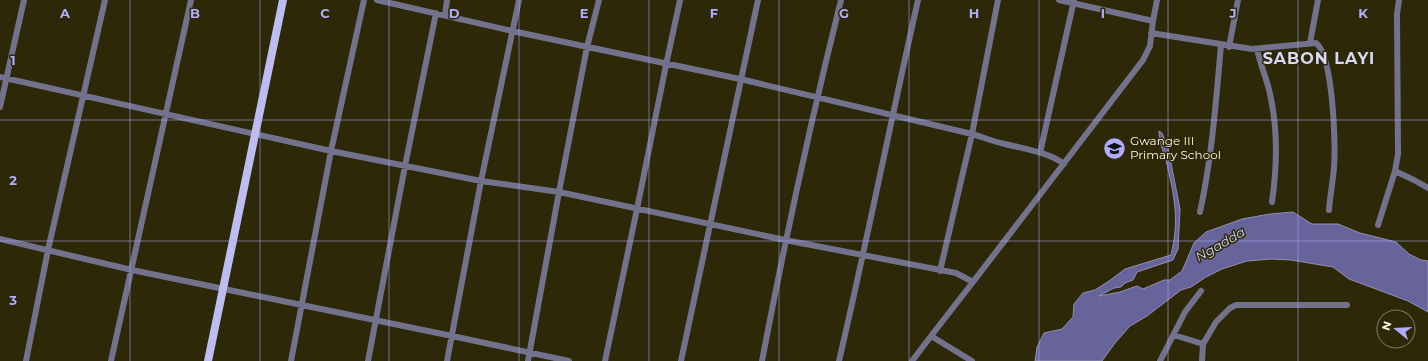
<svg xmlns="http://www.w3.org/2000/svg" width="1428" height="361" viewBox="0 0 1428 361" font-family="Montserrat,sans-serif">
	<rect width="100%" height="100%" fill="#2d2808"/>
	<!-- water -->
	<path fill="#67649c" stroke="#9290b1" d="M1159 131 1162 133 1168 148 1180 209 1178 249 1173 260 1137 272 1133 280 1125 283 1121 287 1114 288 1099 296 1120 292 1137 286 1143 289 1164 280H1170L1182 271 1194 243 1206 232 1242 219 1270 214 1293 212 1312 224H1338L1360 233 1396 242 1409 254 1421 260 1428 261V312L1408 301 1349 279 1333 267 1291 260 1271 259 1247 261 1222 269 1206 277 1191 287 1181 290 1147 316 1130 326 1115 343 1102 361H1035L1037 347 1044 333 1062 329 1073 317 1074 304 1083 293 1095 290 1109 281 1125 269 1171 255C1180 219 1174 195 1166 160 1163 150 1159 142 1159 131Z"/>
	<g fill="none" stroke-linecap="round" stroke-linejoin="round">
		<!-- minor -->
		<path stroke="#72728c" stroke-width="6" d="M377 0 512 31 740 79 972 134C983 137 994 142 1005 144 1024 149 1048 152 1064 164
			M1059 0 1153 21
			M445 15 447 0
			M1151 33 1252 49 1316 43C1333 55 1336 145 1334 167 1333 181 1330 196 1329 210
			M1310 43 1318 0
			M1229 47 1238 0
			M1257 49C1260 64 1267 79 1270 94 1278 129 1277 167 1272 202
			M0 77 331 151 481 181 559 192 785 240 956 273 973 282 931 336
			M0 107 24 0
			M1040 153 1074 0
			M1395 171 1414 180 1428 188
			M1200 212C1212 157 1216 101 1221 45
			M1378 225 1395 171 1398 154 1397 14 1399 0
			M0 239 132 270 452 336 569 361
			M940 271 972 134 998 0
			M973 282 1143 60 1150 46 1153 21 1157 0
			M1174 335 1203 344
			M26 361 48 250 105 0
			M111 361 191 0
			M291 361 331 151 364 0
			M368 361 405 166 436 13
			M447 361 481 181 519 0
			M528 361 559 192 587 47 599 0
			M605 361 637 209 666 65 680 0
			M681 361 758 0
			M762 361C785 240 811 120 841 0
			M839 361C867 241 891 120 918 0
			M912 361 931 336 972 361
			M1160 361 1185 312 1201 291
			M1202 361 1203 344 1216 322 1230 308 1236 305H1347"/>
		<!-- major -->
		<path stroke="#bebdf1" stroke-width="8" d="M208 361 283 0"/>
	</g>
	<!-- grid -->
	<path fill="none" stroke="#b1adfa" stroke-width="1" stroke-opacity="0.55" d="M130 0V361M260 0V361M389 0V361M519 0V361M649 0V361M779 0V361M909 0V361M1039 0V361M1168 0V361M1298 0V361M0 120H1428M0 241H1428"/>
	<!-- icons -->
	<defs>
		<symbol id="school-disc" viewBox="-11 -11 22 22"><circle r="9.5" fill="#b1adfa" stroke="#2d2808"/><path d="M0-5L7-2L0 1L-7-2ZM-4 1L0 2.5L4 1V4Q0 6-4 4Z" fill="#111"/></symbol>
	</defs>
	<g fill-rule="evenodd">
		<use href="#school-disc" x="1102" y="136" width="25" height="25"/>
	</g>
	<g text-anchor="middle" stroke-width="3" stroke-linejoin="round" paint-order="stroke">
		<!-- poi labels -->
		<g font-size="12" fill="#f8f5e3" stroke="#2d2808" text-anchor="start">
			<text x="1130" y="145">Gwange III<tspan x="1130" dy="14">Primary School</tspan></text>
		</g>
		<!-- water labels -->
		<g font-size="13" font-style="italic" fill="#d4d4f6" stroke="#2d2808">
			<text transform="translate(1220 244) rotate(-30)" y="5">Ngadda</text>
		</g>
		<!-- district labels -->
		<g font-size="16" font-weight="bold" letter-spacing="1" fill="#d8d8f5" stroke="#2d2808">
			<text x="1319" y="64">SABON LAYI</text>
		</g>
	</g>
	<g font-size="13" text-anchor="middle" font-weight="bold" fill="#b1adfa" stroke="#2d2808" stroke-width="3" stroke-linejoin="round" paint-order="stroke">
		<text x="65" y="18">A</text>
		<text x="195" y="18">B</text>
		<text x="325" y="18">C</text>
		<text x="454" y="18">D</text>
		<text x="584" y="18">E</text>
		<text x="714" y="18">F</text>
		<text x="844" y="18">G</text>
		<text x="974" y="18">H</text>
		<text x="1103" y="18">I</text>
		<text x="1233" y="18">J</text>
		<text x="1363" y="18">K</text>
		<text x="13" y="65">1</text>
		<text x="13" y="185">2</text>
		<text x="13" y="305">3</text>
	</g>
	<!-- north arrow -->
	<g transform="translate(1396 329) rotate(288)"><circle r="19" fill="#2d2808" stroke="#7e7a60"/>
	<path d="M0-3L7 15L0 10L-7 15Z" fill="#b1adfa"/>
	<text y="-6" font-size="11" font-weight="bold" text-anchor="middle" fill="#f8f5e3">N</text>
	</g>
</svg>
